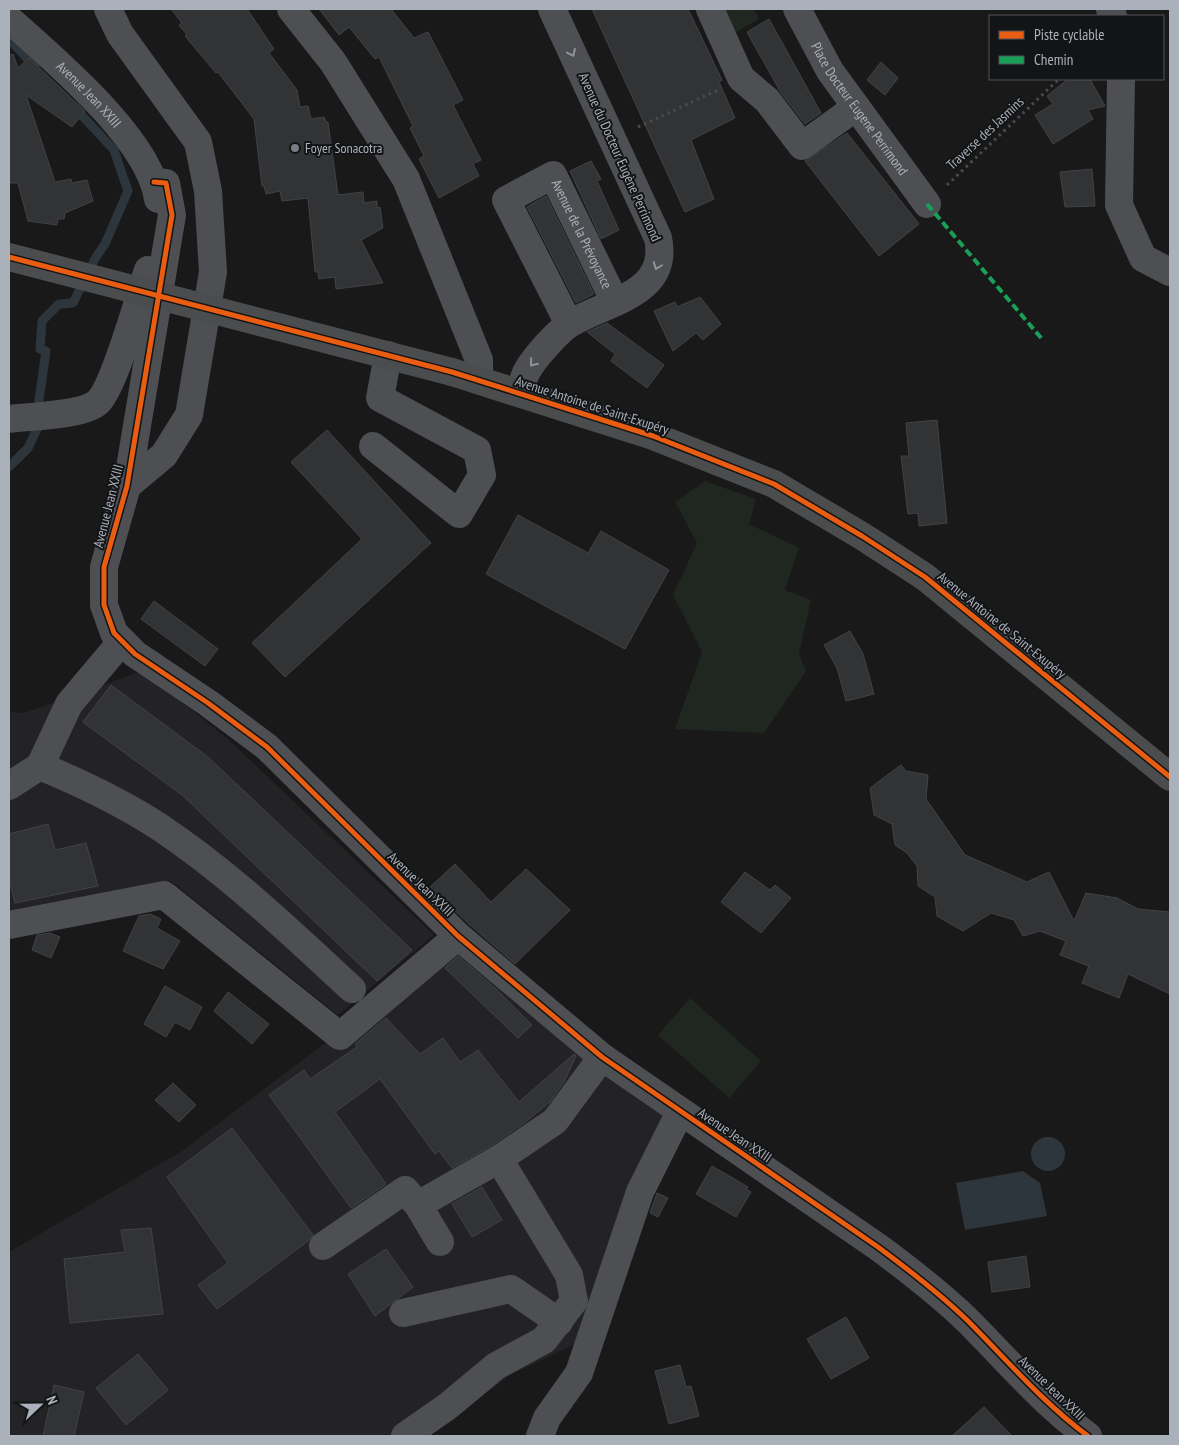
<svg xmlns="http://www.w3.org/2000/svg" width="1179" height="1445" viewBox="0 0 1179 1445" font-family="'PT Sans Narrow',sans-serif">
	<rect width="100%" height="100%" fill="#19191a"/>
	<!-- built -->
	<path fill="#232326" d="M142 671 228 739 434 935 338 1015 171 881 9 912V712L24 713Z
		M459 942 668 1117 584 1340 510 1375 429 1436H9V1252L182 1151Z"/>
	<!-- green -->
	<path fill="#1f2720" d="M719 9H754L759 19 731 35Z
		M705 481 756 499 749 524 799 548 785 590 811 600 799 654 806 671 764 733 675 729 702 652 673 595 697 543 675 502Z
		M690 998 761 1061 729 1098 658 1035Z"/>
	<!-- water -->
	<path fill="#2c363c" d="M1031 1154a17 17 0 1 1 34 0a17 17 0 1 1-34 0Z
		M1023 1171 1040 1183 1047 1216 965 1230 956 1183Z"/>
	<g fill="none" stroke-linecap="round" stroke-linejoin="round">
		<!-- stream -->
		<path stroke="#2c363c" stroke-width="9" d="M9 39 35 67
			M9 467 28 448 40 423 39 400 46 351 40 349 42 321 59 304 73 303 96 257 105 244 128 191 114 150 74 107"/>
	</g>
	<!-- building -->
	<path fill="#323334" stroke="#424346" d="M171 9H247L274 49 269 53 297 90 300 107 308 106 311 119 324 117 326 122H328L338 195 363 192 364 203 377 201V208L380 207 383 228 361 240 383 283 336 289 335 277 319 279 318 272H315L308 198 282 201 280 191 266 194 264 186H262L254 119 218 72 216 73 185 36 187 35 179 25 182 23Z
		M319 9H391L414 38 428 32 463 100 453 105 481 160 473 164 479 176 439 198 419 159 424 156 410 128 413 126 379 57 375 59 349 27 339 35Z
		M592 9H688L722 80 719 82 735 118 691 140 714 199 685 212Z
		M769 19 821 113 805 124 781 93 747 32Z
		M13 54 18 68 29 58 85 111 72 127 26 95 55 182 71 179 72 183 87 180 93 201 65 213 64 219H58L57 225 28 221 18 183H9V55Z
		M881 62 898 78 885 95 867 80Z
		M1068 79H1090L1105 106 1088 110 1093 119 1053 144 1035 115 1053 104 1047 96Z
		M847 133 919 224 879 256 805 161Z
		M591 161 601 179 597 181 619 230 601 239 570 171Z
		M1092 169 1095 206 1065 207 1060 172Z
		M546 196 594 294 576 303 527 207Z
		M700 297 721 324 703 340 696 333 673 351 654 311 675 302 677 307Z
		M607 323 664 365 647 388 611 361 615 354 587 332Z
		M937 420 947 523 919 526 918 513 908 514 901 456H909L906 423Z
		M327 430 431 543 285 677 252 643 362 539 291 462Z
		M518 515 588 553 601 531 669 570 625 649 486 574Z
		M154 601 218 649 205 666 141 619Z
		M850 631 863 654 874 694 846 701 837 668 824 645Z
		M111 685 208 757 412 950 377 981 182 795 83 722Z
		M901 765 906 771 928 775 926 799 965 855 1027 882 1049 872 1074 921 1086 893 1117 898 1138 909 1170 912V994L1128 974 1119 998 1082 983 1089 966 1060 955 1066 941 1040 931 1023 936 1014 920 991 913 963 931 937 916 935 897 918 886 917 866 907 853 895 845 892 824 874 815 870 788Z
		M48 824 55 850 86 843 98 886 15 903 9 879V834Z
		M455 864 491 902 526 869 570 910 515 964 469 924 430 887Z
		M745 872 770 890 775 885 791 898 761 933 721 902Z
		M150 914 161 919 157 928 180 941 163 969 123 951 139 916Z
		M50 933 60 937 51 958 32 950 37 935Z
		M458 956 494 987 532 1025 518 1038 445 968Z
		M165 986 202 1007 190 1030 175 1022 166 1037 144 1024Z
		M228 992 269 1024 252 1044 214 1011Z
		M386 1018 420 1054 443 1038 460 1062 478 1050 519 1102 574 1054 576 1056 564 1082 550 1102 524 1123 491 1146 452 1168 439 1151 435 1154 380 1079 335 1112 386 1184 351 1208 269 1095 304 1070 310 1079 357 1047 355 1044Z
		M173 1083 196 1105 179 1122 155 1100Z
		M232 1128 313 1235 308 1241 217 1309 198 1285 228 1263 167 1177Z
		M712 1166 748 1187 746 1189 751 1192 736 1217 696 1194Z
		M482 1187 502 1220 472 1237 452 1204Z
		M657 1193 668 1198 658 1217 650 1213Z
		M151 1228 163 1314 70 1323 64 1259 125 1252 121 1230Z
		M386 1249 413 1287 375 1316 348 1274Z
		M1026 1256 1030 1287 992 1292 988 1262Z
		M846 1317 869 1358 831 1379 807 1339Z
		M138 1354 168 1390 126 1425 96 1388Z
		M680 1365 686 1387 691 1386 699 1416 669 1424 655 1371Z
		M54 1385 84 1392 74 1436H43Z
		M984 1407 1012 1436H952Z"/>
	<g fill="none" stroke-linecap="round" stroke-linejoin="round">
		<!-- path -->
		<path stroke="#494b4d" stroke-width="3" stroke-dasharray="2.5 4" stroke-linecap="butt" d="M638 127 718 90
			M947 185 1059 79"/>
		<!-- minor -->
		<g stroke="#4d4f53" stroke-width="28">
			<path d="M108 9 120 34 198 142 208 191 213 272 189 415 164 455 127 486"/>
			<path d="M291 9 333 62 406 179 479 360V380"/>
			<path d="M710 9 741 78 767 100 802 146 856 107"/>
			<path id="s1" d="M797 9 830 71 927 204"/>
			<path d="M1110 9 1113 16"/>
			<path id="s2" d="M9 19C54 60 149 138 158 199"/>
			<path d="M1121 79 1119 205 1143 258 1170 272"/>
			<path d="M154 182 166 183 172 215 127 486 104 567V605L114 633 135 654 208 703 267 747 458 936 602 1057 878 1247C909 1270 939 1293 967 1320 1006 1359 1043 1403 1088 1436"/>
			<path id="s3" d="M569 324 506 200 553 175 615 302"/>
			<path d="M520 393C522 386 523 378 527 371 534 358 559 330 571 323 608 301 670 294 658 238L552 9"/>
			<path d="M9 419C30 416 83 416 98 402 115 386 139 296 148 270"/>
			<path d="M373 446 459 514 482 475 477 450 380 398 388 355"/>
			<path d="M40 766C81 783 121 802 158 826 229 873 290 932 352 989"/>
			<path d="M9 786 40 766 69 704 122 641"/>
			<path d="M9 925 164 895 340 1036 458 936"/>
			<path d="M418 1205 440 1242"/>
			<path d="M323 1246 405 1190 418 1205 499 1159"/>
			<path d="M403 1313 511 1289 559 1322"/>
			<path d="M405 1436 448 1406 496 1366 544 1340 574 1301 569 1275 499 1159 555 1121 602 1057"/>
			<path d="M540 1436 547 1418 579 1373 640 1192 680 1112"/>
		</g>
		<!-- major -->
		<path stroke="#4b4c4e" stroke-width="28" d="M452 372 653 436 774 484 862 536 925 577 1170 777"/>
		<!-- major-bridge -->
		<path stroke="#4b4c4e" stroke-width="28" d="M9 257 452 372"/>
		<!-- quiet -->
		<path stroke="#1a9f57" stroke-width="4" stroke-dasharray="8 4" stroke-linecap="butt" d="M927 204 1042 339"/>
		<defs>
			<path id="cycleway" d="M154 182 166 183 172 215 127 486 104 567V605L114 633 135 654 208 703 267 747 458 936 602 1057 878 1247C909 1270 939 1293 967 1320 1006 1359 1043 1403 1088 1436
				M9 257 452 372 653 436 774 484 862 536 925 577 1170 777"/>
		</defs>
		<!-- cycleway casing -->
		<use href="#cycleway" stroke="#131416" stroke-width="8"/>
		<!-- cycleway -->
		<use href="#cycleway" stroke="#e95d12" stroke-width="5"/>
	</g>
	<!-- one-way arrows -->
	<defs><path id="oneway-chevron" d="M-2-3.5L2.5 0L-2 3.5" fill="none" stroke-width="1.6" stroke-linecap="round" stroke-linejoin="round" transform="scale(1.25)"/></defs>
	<g stroke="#8f949c">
		<use href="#oneway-chevron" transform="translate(572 53) rotate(65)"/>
		<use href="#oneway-chevron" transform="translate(657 266) rotate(111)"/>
		<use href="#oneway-chevron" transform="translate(533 363) rotate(129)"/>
	</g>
	<!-- markers -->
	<circle fill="#787c83" stroke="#131416" stroke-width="2" cx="295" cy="148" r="5"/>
	<g text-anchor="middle" stroke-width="4" stroke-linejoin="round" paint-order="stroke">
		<!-- street labels -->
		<g font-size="14" fill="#abb1bb" stroke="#131416">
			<text dy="5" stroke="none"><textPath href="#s2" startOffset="110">Avenue Jean XXIII</textPath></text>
			<text dy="5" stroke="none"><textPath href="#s1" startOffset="118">Place Docteur Eugene Perrimond</textPath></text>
			<text transform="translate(985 133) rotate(-43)" y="5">Traverse des Jasmins</text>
			<text transform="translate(620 157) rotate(66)" y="5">Avenue du Docteur Eugène Perrimond</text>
			<text dy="5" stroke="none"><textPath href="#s3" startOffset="258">Avenue de la Prévoyance</textPath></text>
			<text transform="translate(592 405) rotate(18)" y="5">Avenue Antoine de Saint-Exupéry</text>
			<text transform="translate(108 506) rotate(-76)" y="5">Avenue Jean XXIII</text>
			<text transform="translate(1002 625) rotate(39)" y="5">Avenue Antoine de Saint-Exupéry</text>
			<text transform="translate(421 884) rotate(44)" y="5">Avenue Jean XXIII</text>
			<text transform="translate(735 1135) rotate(34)" y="5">Avenue Jean XXIII</text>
			<text transform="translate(1052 1388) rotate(44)" y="5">Avenue Jean XXIII</text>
		</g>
		<!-- poi labels -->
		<g font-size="14" fill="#abb1bb" stroke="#131416" text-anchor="start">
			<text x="305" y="153">Foyer Sonacotra</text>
		</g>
	</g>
	<!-- border -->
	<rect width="1179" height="1445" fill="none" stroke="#abb1bb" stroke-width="20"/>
	<!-- legend -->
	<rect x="989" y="15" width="175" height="65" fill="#131416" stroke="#505358"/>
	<rect x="999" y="31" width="25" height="8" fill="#e95d12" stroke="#505358"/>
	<text x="1034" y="40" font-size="15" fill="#abb1bb">Piste cyclable</text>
	<rect x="999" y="56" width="25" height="8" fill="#1a9f57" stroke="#505358"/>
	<text x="1034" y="65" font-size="15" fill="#abb1bb">Chemin</text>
	<!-- north arrow -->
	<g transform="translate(40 1405) rotate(68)" stroke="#131416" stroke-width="4" paint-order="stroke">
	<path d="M0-4L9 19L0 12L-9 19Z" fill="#abb1bb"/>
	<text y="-8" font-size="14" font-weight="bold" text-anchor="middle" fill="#abb1bb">N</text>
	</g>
</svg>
